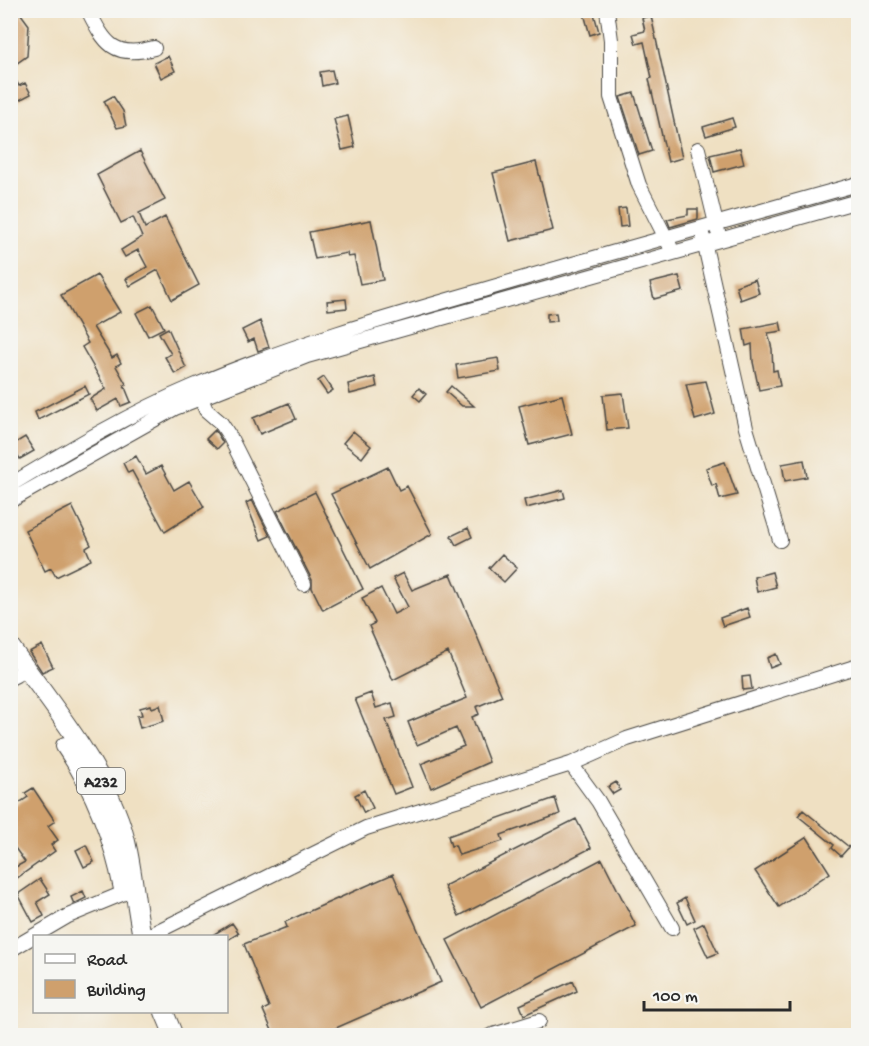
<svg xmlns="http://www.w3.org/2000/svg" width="869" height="1046" viewBox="0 0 869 1046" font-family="'Gochi Hand',sans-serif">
	<rect width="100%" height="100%" fill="#f6f6f2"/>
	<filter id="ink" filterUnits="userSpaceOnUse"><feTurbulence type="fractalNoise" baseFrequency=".0167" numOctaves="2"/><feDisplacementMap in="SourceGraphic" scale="12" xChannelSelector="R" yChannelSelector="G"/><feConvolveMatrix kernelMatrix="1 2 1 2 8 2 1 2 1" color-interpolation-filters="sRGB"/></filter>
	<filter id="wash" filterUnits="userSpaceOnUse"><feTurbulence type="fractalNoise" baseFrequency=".008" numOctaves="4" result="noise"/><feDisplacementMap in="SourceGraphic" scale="24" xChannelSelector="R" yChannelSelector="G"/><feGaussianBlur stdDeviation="1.35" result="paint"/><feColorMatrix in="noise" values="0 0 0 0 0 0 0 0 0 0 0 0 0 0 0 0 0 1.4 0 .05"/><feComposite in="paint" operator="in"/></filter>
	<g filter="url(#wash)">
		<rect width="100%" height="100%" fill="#efe0c2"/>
		<g id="blocks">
			<!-- building -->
			<path fill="#cfa06d" d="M10 10H18L29 25 27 56 10 68Z
				M583 10H593L599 32 590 35Z
				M651 16 682 158 668 162 649 79 652 78 644 42 636 44 633 34 645 31 642 18Z
				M168 56 175 71 161 78 154 63Z
				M332 70 335 83 322 86 320 72Z
				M10 71 19 86 25 83 31 94 10 105Z
				M634 93 652 151 639 155 620 97Z
				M113 96 123 111 126 126 117 128 104 101Z
				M348 116 355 147 342 150 334 119Z
				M732 118 735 127 706 136 703 127Z
				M740 148 744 164 714 172 710 155Z
				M140 151 165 200 139 213 145 228 165 217 199 285 172 300 158 270 130 286 126 279 147 267 138 250 125 257 121 250 142 237 133 217 121 223 97 175Z
				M536 162 553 230 510 241 493 173Z
				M626 208 628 226 620 227 618 209Z
				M688 209H698V219L670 227 667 219 688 215Z
				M371 220 383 280 360 284 354 256 348 257 347 253 315 259 309 232Z
				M97 275 120 312 93 327 112 358 117 355 121 363 116 366 126 384 124 385 131 402 121 406 118 399 97 411 90 399 106 389 82 347 88 343 61 295Z
				M679 276 683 291 654 299 650 283Z
				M755 279 759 293 740 300 736 286Z
				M346 299 347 308 328 310 327 301Z
				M152 305 164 328 148 336 136 313Z
				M556 313 557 321 547 322V314Z
				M260 321 269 347 258 351 254 339 248 342 242 330Z
				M780 322 782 331 768 333 772 349 773 371 777 370 780 386 759 390 753 362 752 344 746 346 743 329Z
				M168 328 186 368 175 374 165 357 171 354 159 333Z
				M498 358 500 371 458 378 456 365Z
				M324 377 333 390 327 394 318 381Z
				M375 377 377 387 350 394 348 384Z
				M706 381 715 414 695 420 686 384Z
				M85 386 89 394 38 420 35 412Z
				M451 386 474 406H462L446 392Z
				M419 388 426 394 420 401 413 395Z
				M623 393 628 428 607 430 603 395Z
				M562 395 572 434 529 445 519 406Z
				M289 403 296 419 260 434 253 418Z
				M215 430 223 443 217 449 206 439Z
				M353 431 371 446 362 458 343 443Z
				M25 437 34 451 20 459 12 445Z
				M136 456 146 474 161 466 174 490 189 481 204 507 165 532 132 471 128 473 123 463Z
				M804 460 807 477 785 481 782 464Z
				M725 462 737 495 720 499 716 484 712 486 706 468Z
				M388 467 399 490 407 486 432 534 370 569 331 494Z
				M563 490 565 498 526 508 524 500Z
				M315 492 363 589 323 610 312 588V580L277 511Z
				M252 500 270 536 261 540 246 503Z
				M72 506 91 545 86 548 91 560 56 577 51 568 45 571 25 530Z
				M468 528 472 537 456 545 451 536Z
				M502 554 517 568 504 582 489 568Z
				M772 572 776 587 757 592 754 577Z
				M403 573 412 590 451 574 502 696 476 707 479 714 472 717 489 762 431 788 421 764 464 746 456 728 417 745 408 722 467 698 448 652 393 680 369 626 375 623 362 598 381 588 394 614 408 607 393 578Z
				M747 608 750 617 723 626 720 618Z
				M42 645 53 667 42 672 29 652Z
				M776 654 780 664 770 668 767 658Z
				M750 676 752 689 743 690 742 677Z
				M371 693 376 708 392 703 396 717 386 720 412 787 394 794 355 699Z
				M151 705 152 708 160 705 164 721 140 728 137 716 142 715 140 708Z
				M616 782 620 790 613 794 608 787Z
				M33 788 55 821 48 826 58 840 51 845 55 851 10 883V870L25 862 15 848 10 851V809L28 797 25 793Z
				M364 790 373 808 364 813 355 795Z
				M555 798 560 814 501 835 503 841 459 855 455 845 451 846 448 836Z
				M803 810 849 847 841 856 832 848 834 845 798 816Z
				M576 819 591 848 459 916 444 886Z
				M807 837 830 873 779 907 755 871Z
				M86 845 94 862 84 867 76 850Z
				M602 859 636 926 481 1007 447 940Z
				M393 874 441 982 320 1035H274L263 1010 269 1007 244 944 287 927 285 922Z
				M40 879 50 894 37 902 44 916 33 922 18 894Z
				M83 891 86 898 74 904 71 897Z
				M685 898 695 920 687 924 677 903Z
				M232 923 239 933 226 941V936H211Z
				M704 923 718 953 708 957 694 928Z
				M573 981 577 991 524 1015 520 1005Z"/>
		</g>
	</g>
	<g filter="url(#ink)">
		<use href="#blocks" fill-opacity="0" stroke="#484642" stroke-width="1.5"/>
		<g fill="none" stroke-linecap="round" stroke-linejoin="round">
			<defs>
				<path id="minor" d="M88 10C105 44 114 59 154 48
					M607 10 611 40V97L639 185 670 246
					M698 149 718 232
					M703 237 746 428 780 540
					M196 387 206 410 221 423 230 437 304 584
					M10 485C70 449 130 413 194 386 288 346 385 318 483 290 608 253 733 219 858 184
					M10 501 175 408 307 356 858 201
					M10 678 16 675
					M571 764 598 801 672 928
					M148 936 366 828 571 764 627 739 858 666
					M10 950 68 916 124 893
					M490 1036 539 1021"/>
				<path id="major" d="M10 646C47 699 92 752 116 811 133 851 133 895 142 936
					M65 746C95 790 113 837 123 889
					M164 1012 174 1036"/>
			</defs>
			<!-- minor casing -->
			<use href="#minor" stroke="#484642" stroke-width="16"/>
			<!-- major casing -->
			<use href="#major" stroke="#484642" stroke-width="20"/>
			<!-- minor -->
			<use href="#minor" stroke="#fff" stroke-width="14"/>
			<!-- major -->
			<use href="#major" stroke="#fff" stroke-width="18"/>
		</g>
	</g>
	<g text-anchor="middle" stroke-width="6" stroke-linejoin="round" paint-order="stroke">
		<!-- shield labels -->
		<rect fill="#f6f6f2" stroke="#686867" stroke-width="1.5" x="77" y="768" width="48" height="26" rx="4.5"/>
		<g font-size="16" font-weight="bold" fill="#2b2b2b">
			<text x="101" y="787">A232</text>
		</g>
	</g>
	<!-- margin -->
	<rect width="869" height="1046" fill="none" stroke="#f6f6f2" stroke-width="36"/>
	<!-- legend -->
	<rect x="33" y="935" width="195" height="78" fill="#f6f6f2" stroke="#a5a5a2" stroke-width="1.5"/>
	<rect x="45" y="954" width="30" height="9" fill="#ffffff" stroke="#a5a5a2" stroke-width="1.5"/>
	<text x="87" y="965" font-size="18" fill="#2b2b2b">Road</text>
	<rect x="45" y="980" width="30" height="18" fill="#cfa06d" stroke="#a5a5a2" stroke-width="1.5"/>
	<text x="87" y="995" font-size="18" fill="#2b2b2b">Building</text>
	<!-- scale -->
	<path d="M644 1001v9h146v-9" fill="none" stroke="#2b2b2b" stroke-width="3"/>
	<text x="653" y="1001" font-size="18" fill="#2b2b2b" stroke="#f6f6f2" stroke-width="4.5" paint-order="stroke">100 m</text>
</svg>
